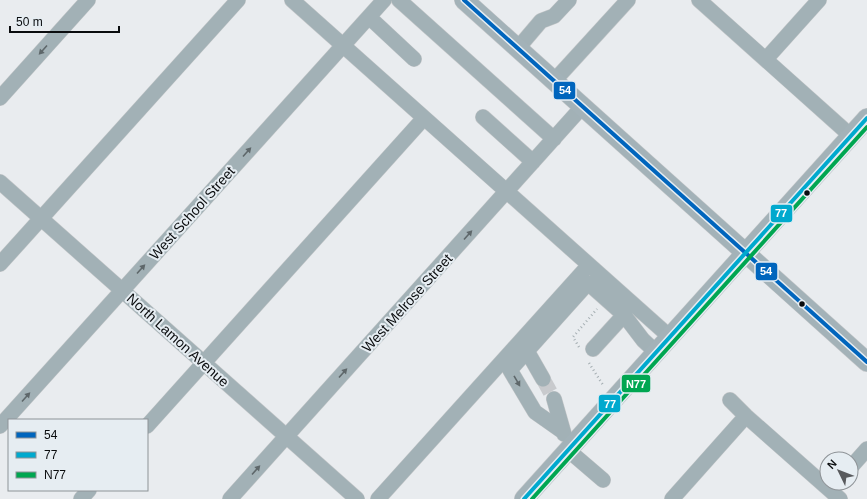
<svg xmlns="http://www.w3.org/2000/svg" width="867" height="499" viewBox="0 0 867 499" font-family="Arial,sans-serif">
	<rect width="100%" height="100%" fill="#e9ecef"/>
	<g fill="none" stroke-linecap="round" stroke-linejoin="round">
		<!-- minor-tunnel -->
		<path stroke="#c8cacd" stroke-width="15" stroke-dasharray="15 8" stroke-linecap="butt" d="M543 379 554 399"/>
		<defs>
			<path id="minor" d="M292 0 670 337
				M399 0 554 139
				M699 0 851 136
				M369 17 414 59
				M518 48 541 21 554 16 569 0
				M766 59 819 0
				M554 81 628 0
				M0 98 88 0
				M483 117 533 162
				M0 182 357 499
				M0 264 238 0
				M593 349 624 315
				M527 351 510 370 535 412 562 431
				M543 379 527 351 588 283 624 315 643 340 656 352
				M554 399 564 434
				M730 400 746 416 840 499
				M0 426 384 0
				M147 426 424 118
				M568 450 603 480
				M851 467 867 449
				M81 499 89 490
				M230 499 583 106
				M378 499 589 265
				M672 499 746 416"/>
			<path id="major" d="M464 0 867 362
				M524 499 867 118"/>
		</defs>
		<!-- minor casing -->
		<use href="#minor" stroke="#c6c8ca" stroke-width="16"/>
		<!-- major casing -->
		<use href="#major" stroke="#c6c8ca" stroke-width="20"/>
		<!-- path -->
		<path stroke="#a6afb3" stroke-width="2.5" stroke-dasharray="1 3" stroke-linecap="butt" d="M579 347 573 337 597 309
			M589 363 603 385"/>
		<!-- minor -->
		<use href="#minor" stroke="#a2b1b6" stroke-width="15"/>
		<!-- major -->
		<use href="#major" stroke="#a3b2b8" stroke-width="19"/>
		<defs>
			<path id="bus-1" d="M464 0 867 362"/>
			<path id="bus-2" d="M524 499 867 118"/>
			<path id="bus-3" d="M532 499 867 127"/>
		</defs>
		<!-- bus-1 casing -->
		<use href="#bus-1" stroke="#e6edf2" stroke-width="7"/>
		<!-- bus-2 casing -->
		<use href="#bus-2" stroke="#e6edf2" stroke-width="7"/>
		<!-- bus-3 casing -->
		<use href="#bus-3" stroke="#e6edf2" stroke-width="7"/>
		<!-- bus-1 -->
		<use href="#bus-1" stroke="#0065bd" stroke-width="4"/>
		<!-- bus-2 -->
		<use href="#bus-2" stroke="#00a9ce" stroke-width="4"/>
		<!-- bus-3 -->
		<use href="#bus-3" stroke="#00a651" stroke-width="4"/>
	</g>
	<!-- one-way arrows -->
	<defs><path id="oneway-solid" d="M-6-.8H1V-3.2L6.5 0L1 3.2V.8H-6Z"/></defs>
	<g fill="#5e676a">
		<use href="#oneway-solid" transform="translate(43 50) rotate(132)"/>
		<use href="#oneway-solid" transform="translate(247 152) rotate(-48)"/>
		<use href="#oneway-solid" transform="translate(468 235) rotate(-48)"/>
		<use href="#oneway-solid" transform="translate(141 269) rotate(-48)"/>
		<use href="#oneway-solid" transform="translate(343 373) rotate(-48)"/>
		<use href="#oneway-solid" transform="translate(517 381) rotate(60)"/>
		<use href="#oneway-solid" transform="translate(26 397) rotate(-48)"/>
		<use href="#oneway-solid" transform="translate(256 470) rotate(-48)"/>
	</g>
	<!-- markers -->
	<g fill="#0a0c0e" stroke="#e6edf2" stroke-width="1.5">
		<circle cx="807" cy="193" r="3.5"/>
		<circle cx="802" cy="304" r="3.5"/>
	</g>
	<g text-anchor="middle" stroke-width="4" stroke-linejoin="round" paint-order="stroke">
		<!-- street labels -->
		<g font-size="14" fill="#0a0c0e" stroke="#e6edf2">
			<text transform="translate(192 213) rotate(-48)" y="5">West School Street</text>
			<text transform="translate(407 303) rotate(-48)" y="5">West Melrose Street</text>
			<text transform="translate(178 340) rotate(42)" y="5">North Lamon Avenue</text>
		</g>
	</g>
	<g stroke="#e6edf2" stroke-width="1.5">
		<rect x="553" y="81" width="23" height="19" rx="4" fill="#0065bd"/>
		<rect x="770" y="204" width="23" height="19" rx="4" fill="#00a9ce"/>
		<rect x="755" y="262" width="23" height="19" rx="4" fill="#0065bd"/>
		<rect x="621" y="374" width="30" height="19" rx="4" fill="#00a651"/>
		<rect x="598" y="394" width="23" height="19" rx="4" fill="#00a9ce"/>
	</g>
	<g font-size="11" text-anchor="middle" font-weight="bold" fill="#fff">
		<text x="565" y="94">54</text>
		<text x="781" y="217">77</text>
		<text x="766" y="275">54</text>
		<text x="636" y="388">N77</text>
		<text x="610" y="408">77</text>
	</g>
	<!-- legend -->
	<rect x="8" y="419" width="140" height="72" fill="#e6edf2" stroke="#8e9397"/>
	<rect x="16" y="432" width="20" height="6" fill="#0065bd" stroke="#8e9397"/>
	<text x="44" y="439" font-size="12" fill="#0a0c0e">54</text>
	<rect x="16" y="452" width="20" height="6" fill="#00a9ce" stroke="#8e9397"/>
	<text x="44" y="459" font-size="12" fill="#0a0c0e">77</text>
	<rect x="16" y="472" width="20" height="6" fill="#00a651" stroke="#8e9397"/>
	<text x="44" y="479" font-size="12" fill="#0a0c0e">N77</text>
	<!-- north arrow -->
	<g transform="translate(839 471) rotate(313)"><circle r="19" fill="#e6edf2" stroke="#8e9397"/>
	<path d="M0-3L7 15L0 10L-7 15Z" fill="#585a5d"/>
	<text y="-6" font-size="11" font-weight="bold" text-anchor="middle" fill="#0a0c0e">N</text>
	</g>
	<!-- scale -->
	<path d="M10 26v6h109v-6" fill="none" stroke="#0a0c0e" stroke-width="2"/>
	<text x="16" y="26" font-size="12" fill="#0a0c0e" stroke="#e6edf2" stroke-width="3" paint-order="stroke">50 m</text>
</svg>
